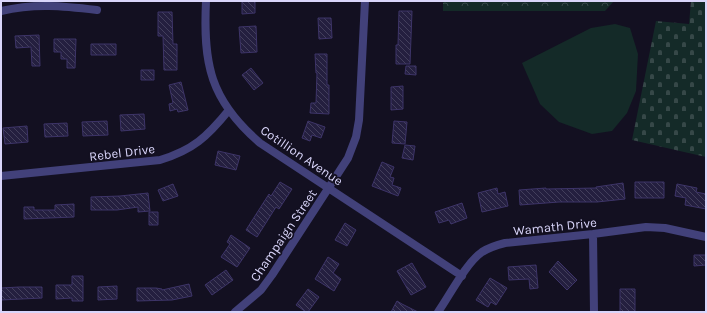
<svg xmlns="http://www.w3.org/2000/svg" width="707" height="313" viewBox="0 0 707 313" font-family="Karla,sans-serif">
	<defs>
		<pattern id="forest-crowns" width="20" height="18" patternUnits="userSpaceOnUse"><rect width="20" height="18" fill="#142a28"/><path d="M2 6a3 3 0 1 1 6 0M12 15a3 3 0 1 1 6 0" fill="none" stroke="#364848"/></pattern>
		<pattern id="cemetery-stones" width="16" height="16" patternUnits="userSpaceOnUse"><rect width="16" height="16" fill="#142a28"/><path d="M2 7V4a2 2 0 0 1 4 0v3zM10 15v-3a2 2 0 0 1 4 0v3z" fill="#364848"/></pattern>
		<pattern id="building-back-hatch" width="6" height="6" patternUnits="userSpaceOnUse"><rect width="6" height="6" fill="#241f3f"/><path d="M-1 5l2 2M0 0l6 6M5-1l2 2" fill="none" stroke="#433f5c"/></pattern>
	</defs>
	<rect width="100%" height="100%" fill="#131021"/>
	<!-- forest -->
	<path fill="url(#forest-crowns)" d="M443 1H614L605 11H443Z"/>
	<!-- cemetery -->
	<path fill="url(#cemetery-stones)" d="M691 1H706V157L632 140 656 21 689 24Z"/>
	<!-- park -->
	<path fill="#142a28" d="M615 24 630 28 638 54 636 91 627 113 612 131 592 134 559 122 540 104 522 63 591 28Z"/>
	<!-- building -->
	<path fill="url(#building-back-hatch)" stroke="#3d3468" d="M242 1H255V13L242 14Z
		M399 11H412L410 64H396V45H398Z
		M158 12H172L173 44H177V70H164L163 36H158Z
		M318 18H331L332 38 319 39Z
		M256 26 257 52 241 53 239 27Z
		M39 35 40 66H32L31 47 16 48 15 36Z
		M54 39H76L75 68H67V59H61V52H54Z
		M91 44H116V55H91Z
		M315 54H327V85H329V114L310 113 311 103H316L317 73H316Z
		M406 66H416V75L405 74Z
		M251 68 263 83 254 90 242 75Z
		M141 70H154V80H141Z
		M181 82 188 110 178 112 177 109 170 111 169 104 173 103 169 85Z
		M403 86V109L391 110V87Z
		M144 114 145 129 121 131 120 115Z
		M107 121 108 135 83 136 82 122Z
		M308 121 325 127 321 138 312 135 310 141 302 138Z
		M394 121 407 122 405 144 392 143Z
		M67 123 68 136 45 137 44 124Z
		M27 126 28 142 5 144 3 128Z
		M405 145 415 146 413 160 402 158Z
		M218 151 240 156 236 170 215 165Z
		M382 162 394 167 390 177 394 178 392 185 401 188 398 196 372 186Z
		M280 182 292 189 279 209 276 207 257 237 246 230 269 194 271 196Z
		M635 182H664V198H635Z
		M623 183 625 199 597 202H559L520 205 519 190 546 188V189L596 188V187Z
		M173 184 178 196 163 201 158 190Z
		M677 184 697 188 696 192 706 194V209L685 205 686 198 675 196Z
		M497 188 498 194 505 192 508 206 482 212 478 193Z
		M148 193 150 211 138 212V207L117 210H91V197L120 196Z
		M462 203 467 218 451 224 449 220 439 223 435 212Z
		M74 204V217L24 219V207H34V210H55V205Z
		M149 212H158V225H149Z
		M345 223 356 230 347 246 335 240Z
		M231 235 250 248 237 267 221 257 230 244 227 242Z
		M694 255H706V265L694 266Z
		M328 257 339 264 333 273 341 279 334 291 315 279Z
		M558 261 577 280 567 290 549 272Z
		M412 263 426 287 411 295 397 271Z
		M536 265 538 288 530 289 529 279 509 280 508 267Z
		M226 270 233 280 212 295 205 285Z
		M72 276H83V301H72V298L56 299V285H72Z
		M490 278 507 288 496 305 491 302 488 307 476 300Z
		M189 284 192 296 172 300 137 301V288H156L162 289V290Z
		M117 286V299L98 300V287Z
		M19 287H42V298L1 300V288Z
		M308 289 319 297 308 312H306L296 305Z
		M620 289H635V312H620Z
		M397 301 402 304 418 312H391Z"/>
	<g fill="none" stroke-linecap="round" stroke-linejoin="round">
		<!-- minor -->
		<path stroke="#42417a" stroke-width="8" d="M206 1C203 64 210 100 260 143L462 276
			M1 11C35 3 63 6 97 10
			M1 176 160 160C193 150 207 137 229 110
			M593 234 594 312
			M235 312 261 290 272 275 348 158 356 137 359 120 365 1
			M438 312C450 295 466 263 482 252 490 247 497 245 505 243L593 234 646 227 665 228 706 237"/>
	</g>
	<g text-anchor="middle" stroke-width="3.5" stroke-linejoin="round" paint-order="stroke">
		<!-- street labels -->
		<g font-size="13" fill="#d9d5fa" stroke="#131021">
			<text transform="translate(122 152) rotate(-7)" y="5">Rebel Drive</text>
			<text transform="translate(302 155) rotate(34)" y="5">Cotillion Avenue</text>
			<text transform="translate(555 226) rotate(-6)" y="5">Wamath Drive</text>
			<text transform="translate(283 235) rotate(-56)" y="5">Champaign Street</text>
		</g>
	</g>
	<!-- border -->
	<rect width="707" height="313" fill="none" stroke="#d9d5fa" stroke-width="4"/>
</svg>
